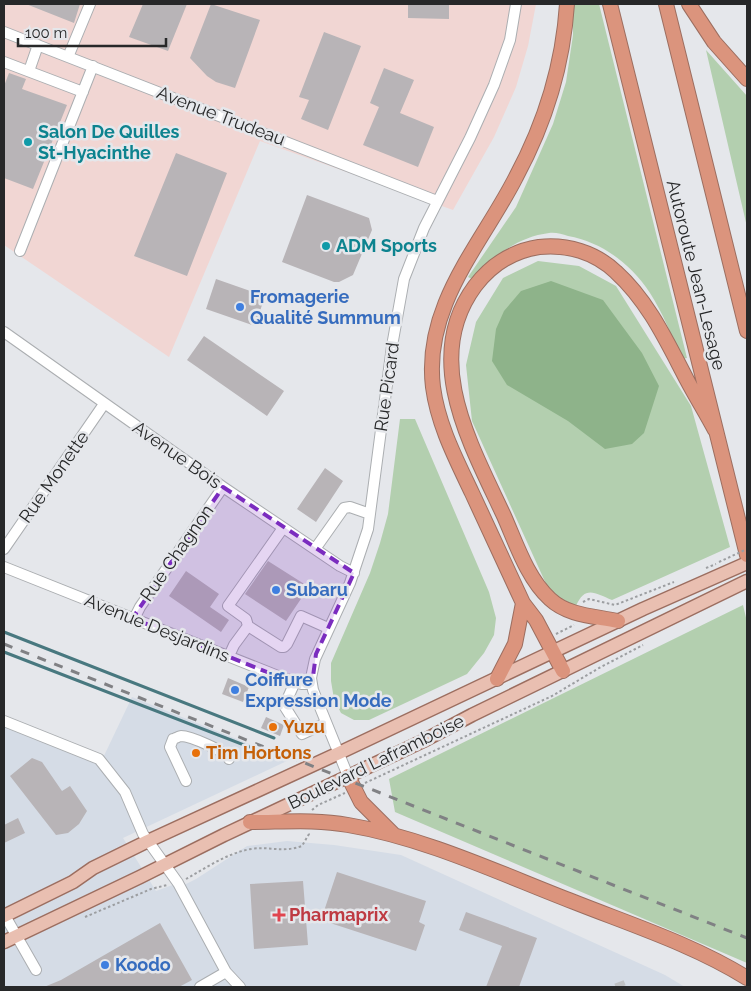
<svg xmlns="http://www.w3.org/2000/svg" width="751" height="991" viewBox="0 0 751 991" font-family="Raleway,sans-serif">
	<rect width="100%" height="100%" fill="#e5e7eb"/>
	<!-- built -->
	<path fill="#d5dce6" d="M132 697 289 760 123 838 156 891 178 883 180 887 196 879 247 846 287 841 334 845 401 855 665 975 685 987H4V722L102 760Z"/>
	<!-- industrial -->
	<path fill="#f1d6d3" d="M4 4H536L528 46 516 87 494 137 453 210 260 141 169 357 4 245Z"/>
	<!-- green -->
	<path fill="#b3cfaf" d="M573 4H599L687 358 682 359C672 337 663 313 650 293 631 264 602 242 568 236 562 234 555 232 549 233 517 237 493 257 472 279L468 277 516 207 553 124 566 82 573 35Z
		M706 50 747 96V227Z
		M538 261 579 266 616 286 691 406 730 547 612 600C595 593 585 585 576 606L560 598 547 586 472 421 466 365 476 322 503 278Z
		M400 419H415L489 592 496 618 494 635 484 653 467 674 369 720H354L341 713 334 699 331 681V663L370 573 380 543 388 514Z
		M743 605 747 622V963L395 812 389 779Z"/>
	<!-- forest -->
	<path fill="#8eb38a" d="M551 281 603 300 642 353 659 386 644 433 632 444 605 449 568 421 507 385 492 361 496 329 504 311 521 291Z"/>
	<g fill="none" stroke-linecap="round" stroke-linejoin="round">
		<!-- stream -->
		<path stroke="#48787f" stroke-width="3" d="M4 632 274 738
			M4 652 267 754"/>
	</g>
	<!-- building -->
	<path fill="#b8b4b7" d="M26 4H80L74 23Z
		M143 4H187L168 51 129 37Z
		M211 4 260 20 235 88 216 82 207 76 190 58Z
		M408 4H449V19L408 18Z
		M324 32 361 46 328 130 301 119 309 100 299 97Z
		M384 68 414 80 400 113 434 127 418 167 363 145 379 107 370 103Z
		M9 73 26 79 22 89 67 105 33 189 4 178V86Z
		M176 153 227 173 187 276 134 256Z
		M307 195 369 218 372 230 353 275 339 282H334L282 262Z
		M216 279 265 296 255 326 206 309Z
		M204 336 284 391 267 416 187 360Z
		M325 468 343 481 316 522 297 509Z
		M268 561 309 587 286 621 245 594Z
		M186 571 219 594 210 607 229 620 221 632 169 596Z
		M228 678 249 687 243 702 222 694Z
		M266 717 284 725 280 736 261 728Z
		M32 758 42 762 62 791 70 786 87 811 79 824 68 833 56 835 10 776Z
		M18 818 25 833 4 843V825Z
		M337 872 426 901 419 922 425 925 416 951 321 920Z
		M303 881 308 945 254 949 250 884Z
		M466 912 537 938 519 987H486L502 946 459 930Z
		M160 923 192 980 179 987H44L61 980Z"/>
	<g fill="none" stroke-linecap="round" stroke-linejoin="round">
		<!-- minor-tunnel -->
		<path stroke="#bfc1c4" stroke-width="10" stroke-dasharray="10 5" stroke-linecap="butt" d="M619 982 621 987"/>
		<defs>
			<path id="minor" d="M4 32 437 201
				M68 57 90 4
				M4 62 83 92
				M29 71 38 45
				M20 251 93 66
				M4 332 223 487 340 566 354 573
				M283 528 228 606 246 619 248 626 281 647H284L287 644 301 616 328 628
				M4 549 104 404
				M315 549 344 508 350 507 370 514
				M4 567 283 678 302 684H312
				M134 619 140 607 223 487
				M229 656 234 645 248 626
				M295 682 286 702 285 707 302 734 326 723
				M4 721 99 759 125 792 143 834 178 883 226 972 240 987
				M348 776 313 690 311 678 315 659 350 583 368 529 392 346 404 279 424 228 470 138 494 85 510 40 516 4
				M186 781 170 747 173 739C174 739 180 736 181 736 190 736 226 751 229 759
				M4 914 36 970
				M200 987 226 972"/>
			<path id="major" d="M4 916 73 882 93 868 148 841 339 753 643 609 747 563
				M4 942 140 877 224 835 423 741 472 715 747 581"/>
			<path id="highway" d="M610 4 747 555
				M666 4 747 331
				M689 4 714 42 747 79
				M618 621C595 616 568 616 550 599 527 578 516 543 504 516 471 445 421 359 475 286 491 265 513 251 539 247 567 244 595 252 616 272 649 302 667 342 687 380 696 397 706 413 715 430
				M563 671 536 620 523 603C506 567 489 530 472 493 456 459 438 425 433 387 423 305 482 244 516 177 545 123 563 65 567 4
				M497 679 515 644 523 603
				M348 776 361 802 393 834
				M250 822C283 822 316 819 348 825 426 838 501 874 574 902 632 925 694 945 747 978"/>
		</defs>
		<!-- minor casing -->
		<use href="#minor" stroke="#abaeb1" stroke-width="12"/>
		<!-- major casing -->
		<use href="#major" stroke="#9c6e60" stroke-width="15"/>
		<!-- highway casing -->
		<use href="#highway" stroke="#9c6e60" stroke-width="16"/>
		<!-- path -->
		<path stroke="#9c9ea1" stroke-width="2" stroke-dasharray="2.5 2.5" stroke-linecap="butt" d="M706 568 716 564
			M583 602 589 599 615 605 674 582
			M556 634 574 625
			M365 783 552 696 599 668 643 645
			M312 810 318 805 345 793
			M186 879C206 868 227 853 251 849 269 846 282 853 302 846L309 834 308 832
			M85 917 151 889 167 885"/>
		<!-- minor -->
		<use href="#minor" stroke="#fff" stroke-width="10"/>
		<!-- major -->
		<use href="#major" stroke="#e9bfb1" stroke-width="12"/>
		<!-- highway -->
		<use href="#highway" stroke="#db947d" stroke-width="14"/>
		<!-- rail -->
		<path stroke="#808184" stroke-width="3" stroke-dasharray="9 9" stroke-linecap="butt" d="M4 644 747 938"/>
		<!-- path-bridge -->
		<path stroke="#9c9ea1" stroke-width="2" stroke-dasharray="2.5 2.5" stroke-linecap="butt" d="M719 562 747 549"/>
	</g>
	<!-- marked area -->
	<path fill="#7b2cbf" fill-opacity="0.2" stroke="#7b2cbf" stroke-width="4" stroke-dasharray="10 6" stroke-linejoin="round" d="M223 487 354 573 316 654 312 684 287 680 134 619 136 613Z"/>
	<!-- markers -->
	<g fill="#0f9aa8" stroke="#e5e7eb" stroke-width="2">
		<circle cx="28" cy="142" r="5"/>
		<circle cx="326" cy="246" r="5"/>
	</g>
	<g fill="#3f7fe0" stroke="#e5e7eb" stroke-width="2">
		<circle cx="240" cy="307" r="5"/>
		<circle cx="276" cy="590" r="5"/>
		<circle cx="235" cy="690" r="5"/>
		<circle cx="105" cy="965" r="5"/>
	</g>
	<g fill="#e8710a" stroke="#e5e7eb" stroke-width="2">
		<circle cx="273" cy="727" r="5"/>
		<circle cx="196" cy="753" r="5"/>
	</g>
	<path fill="#e0444e" stroke="#e5e7eb" stroke-width="2" d="M276.5 907.5h5v5h5v5h-5v5h-5v-5h-5v-5h5z"/>
	<g text-anchor="middle" stroke-width="5" stroke-linejoin="round" paint-order="stroke">
		<!-- street labels -->
		<g font-size="18" fill="#272829" stroke="#e5e7eb">
			<text transform="translate(221 116) rotate(21)" y="6">Avenue Trudeau</text>
			<text transform="translate(696 275) rotate(76)" y="6">Autoroute Jean-Lesage</text>
			<text transform="translate(387 387) rotate(-82)" y="6">Rue Picard</text>
			<text transform="translate(177 455) rotate(35)" y="6">Avenue Bois</text>
			<text transform="translate(54 477) rotate(-55)" y="6">Rue Monette</text>
			<text transform="translate(177 553) rotate(-55)" y="6">Rue Chagnon</text>
			<text transform="translate(157 628) rotate(22)" y="6">Avenue Desjardins</text>
			<text transform="translate(376 762) rotate(-26)" y="6">Boulevard Laframboise</text>
		</g>
		<!-- culture labels -->
		<g font-size="18" font-weight="bold" fill="#0d838f" stroke="#e5e7eb" text-anchor="start">
			<text x="38" y="138">Salon De Quilles<tspan x="38" dy="21">St-Hyacinthe</tspan></text>
			<text x="336" y="252">ADM Sports</text>
		</g>
		<!-- shop labels -->
		<g font-size="18" font-weight="bold" fill="#366cbe" stroke="#e5e7eb" text-anchor="start">
			<text x="250" y="303">Fromagerie<tspan x="250" dy="21">Qualité Summum</tspan></text>
			<text x="286" y="596">Subaru</text>
			<text x="245" y="686">Coiffure<tspan x="245" dy="21">Expression Mode</tspan></text>
			<text x="115" y="971">Koodo</text>
		</g>
		<!-- food labels -->
		<g font-size="18" font-weight="bold" fill="#c56008" stroke="#e5e7eb" text-anchor="start">
			<text x="283" y="733">Yuzu</text>
			<text x="206" y="759">Tim Hortons</text>
		</g>
		<!-- health labels -->
		<g font-size="18" font-weight="bold" fill="#be3a42" stroke="#e5e7eb" text-anchor="start">
			<text x="289" y="921">Pharmaprix</text>
		</g>
	</g>
	<!-- border -->
	<rect width="751" height="991" fill="none" stroke="#272829" stroke-width="10"/>
	<!-- scale -->
	<path d="M18 38v8h148v-8" fill="none" stroke="#272829" stroke-width="2.5"/>
	<text x="25" y="38" font-size="15" fill="#272829" stroke="#e5e7eb" stroke-width="4" paint-order="stroke">100 m</text>
</svg>
